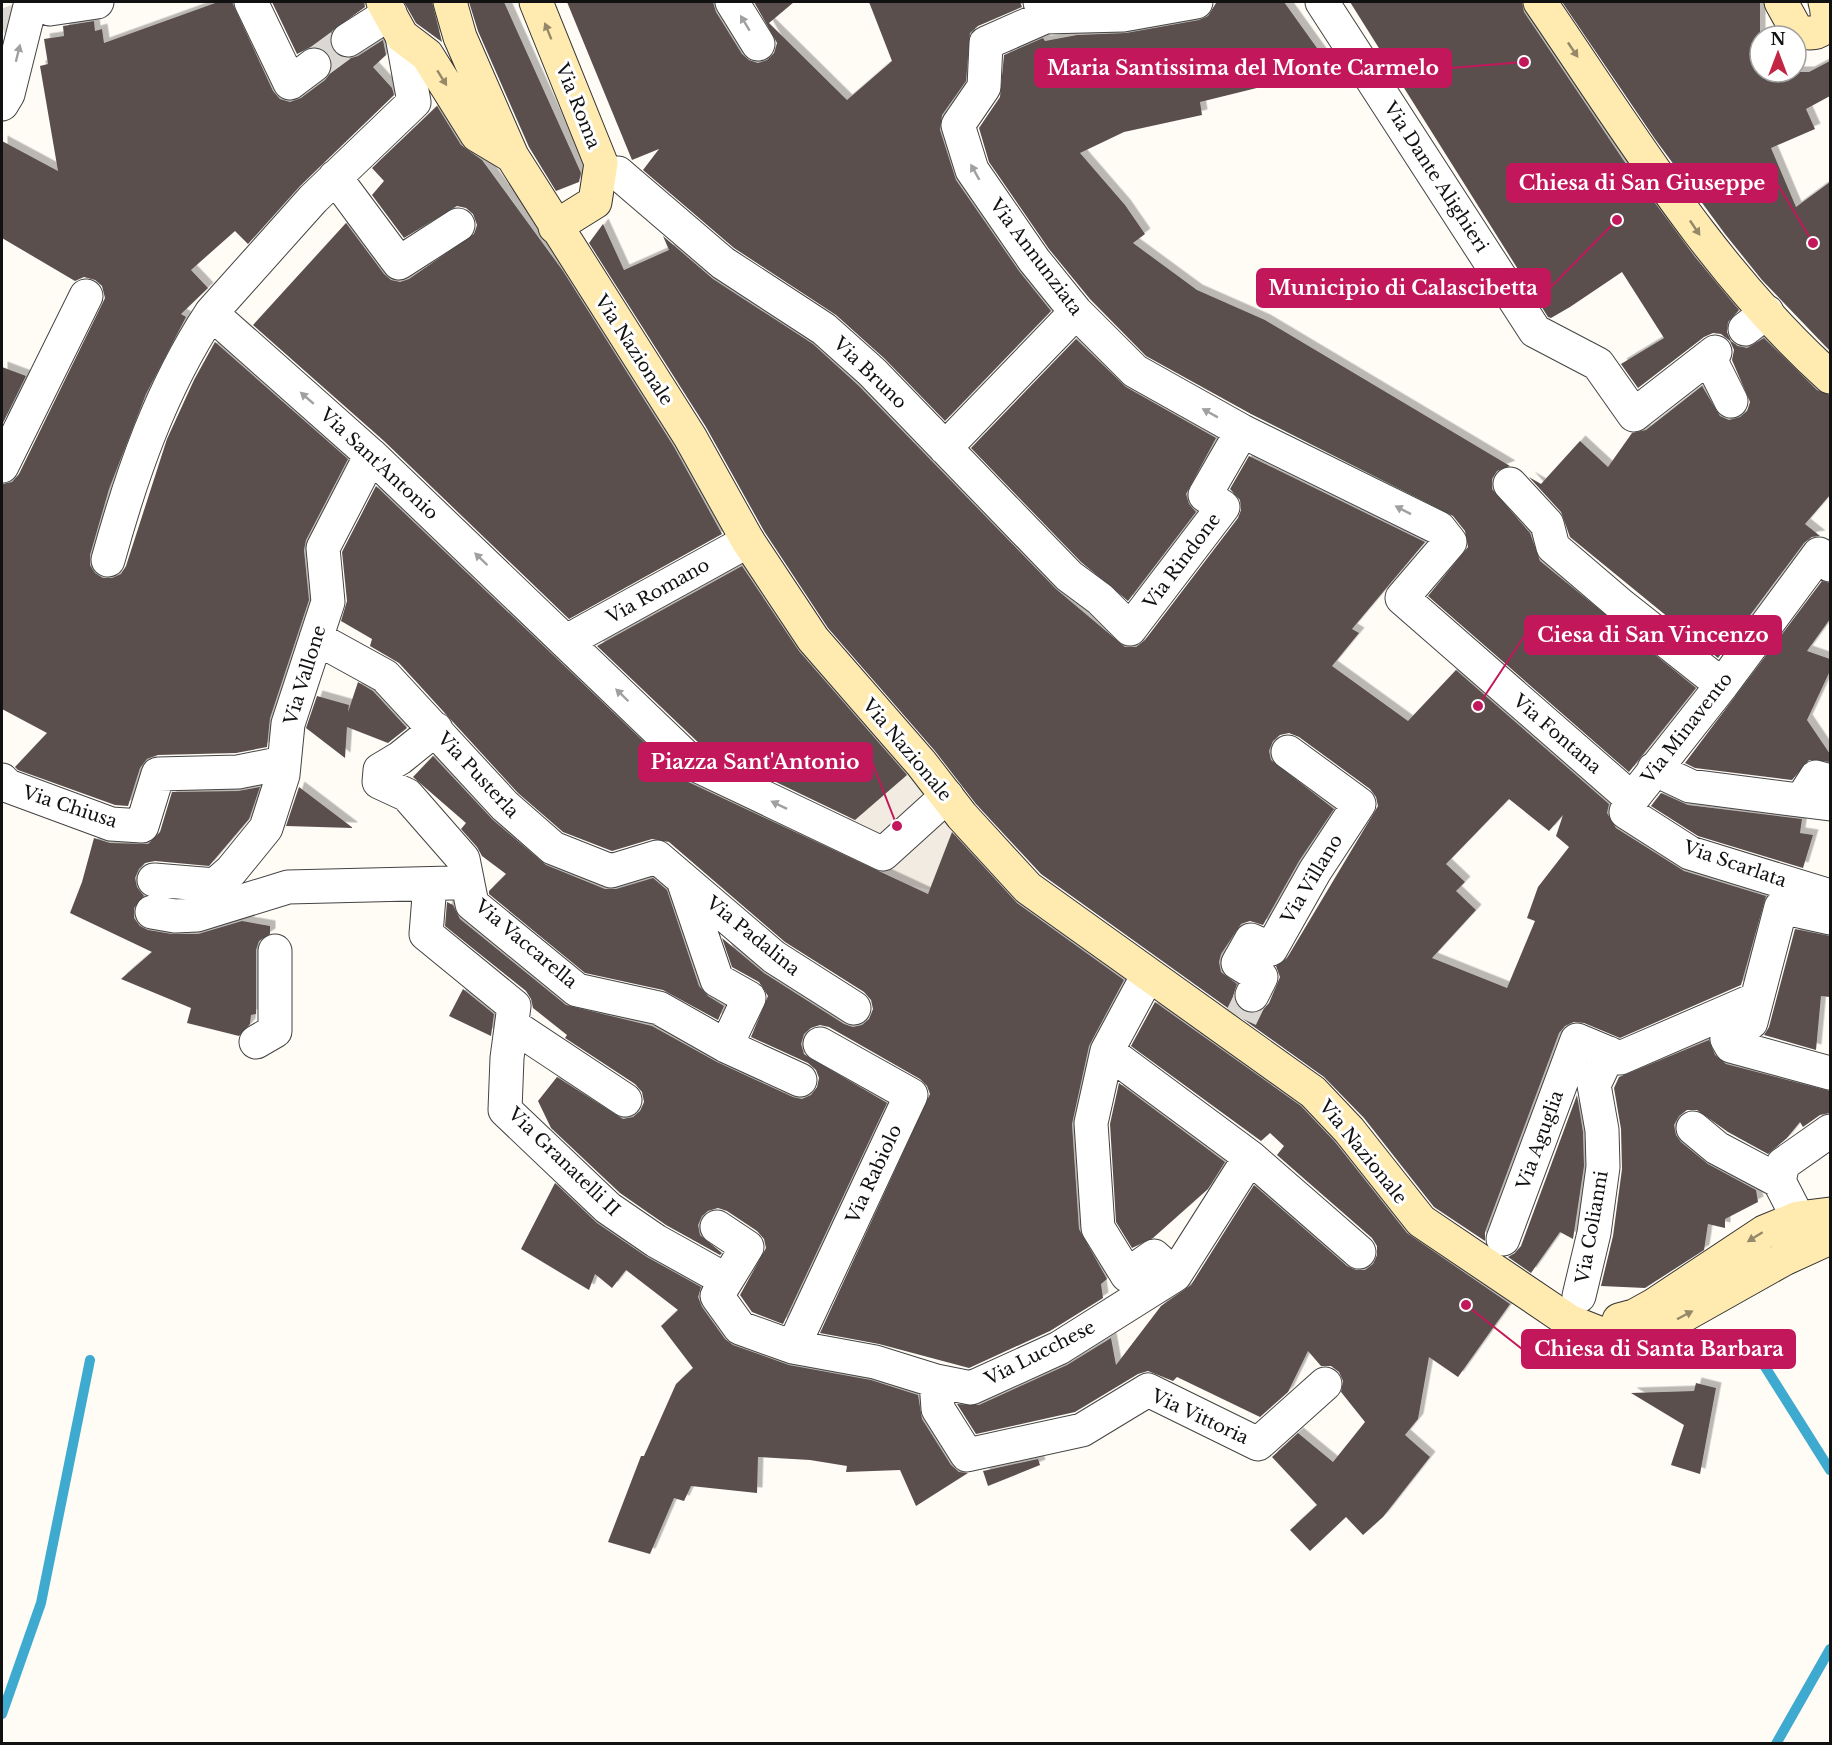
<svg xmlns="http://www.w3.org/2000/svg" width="1832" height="1745" viewBox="0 0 1832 1745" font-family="'Libre Baskerville',serif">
	<defs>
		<filter id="shadow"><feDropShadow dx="5.5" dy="-5.5" stdDeviation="0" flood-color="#0004"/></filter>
	</defs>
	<rect width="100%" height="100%" fill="#fffbf5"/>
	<!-- plaza -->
	<path fill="#f1ebe2" d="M921 763 962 816 951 834 930 890 909 885 820 841 863 804 868 809Z"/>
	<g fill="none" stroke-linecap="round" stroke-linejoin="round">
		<!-- stream -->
		<path stroke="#3faacf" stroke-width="10" d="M1762 1362 1830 1470
			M2 1714 41 1603 90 1360
			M1776 1744 1830 1649"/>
	</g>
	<!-- building -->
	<path fill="#5a504d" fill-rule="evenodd" filter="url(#shadow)" d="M218 2H232L273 91 280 99 290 102 301 98 325 80 331 72 332 62 329 53 321 48 311 47 297 54 272 2H364L365 7 332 31 329 41 333 51 340 57 348 59 358 56 383 40 386 55 373 67 392 88 394 95 300 186 248 244 235 231 191 270 208 288 181 314 186 317 146 394 109 489 90 555V565L95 573 103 578H112L121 574 126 566 167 439 194 380 215 342 348 459 306 540 304 550 309 600 270 718 267 747 236 753 158 755 147 759 140 768 128 806 115 805 18 770 15 767 47 733 2 709V484L12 482 19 474 105 298 102 286 95 280 84 277 75 281 2 238V141L58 171 40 66 48 64 44 39 64 36 63 26 94 21 95 31 102 29 104 43Z
		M404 2H432L442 42 416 23Z
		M469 2H504L581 173 579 182 556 191 529 147 478 31Z
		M567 2H713L716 12 742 54 749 60 758 63 767 60 774 53 777 43 754 2H794L769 23 847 100 892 61 869 2H1020L1022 7 978 26 970 33 966 81 942 115 940 130 956 180 1019 271 1051 311 945 421 885 359 836 315 734 248 643 170 659 149 632 160Z
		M1284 2 1322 55 1306 67 1309 75 1200 102 1202 115 1124 132 1080 153 1125 205 1145 234 1133 243 1197 290 1265 320 1510 466 1497 471 1492 479V489L1530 533 1540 561 1696 688 1629 772 1428 596 1468 547 1465 531 1453 516 1251 414 1146 356 1090 299 1049 249 989 162 979 128 1000 97 1004 55 1043 38 1045 41 1077 35 1126 33 1199 20 1208 16 1216 3Z
		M1350 2H1522L1524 12 1624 161 1695 257 1739 310 1728 322 1727 332 1731 341 1738 346 1747 348 1764 338 1817 390 1830 395V495L1805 524 1820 536 1812 537 1804 543 1718 658 1570 537 1561 512 1529 477 1541 484 1580 441 1608 467 1632 433 1646 430 1702 386 1720 416 1729 420 1740 417 1747 411 1750 402 1732 360 1734 350 1730 341 1721 334 1713 333 1704 337 1638 388 1621 364 1664 338 1622 272 1570 307 1551 318 1548 317Z
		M1562 2H1760V72H1809L1830 61V96L1806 109 1815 129 1771 148 1796 207 1830 182V351L1762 280 1725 234 1655 139Z
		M437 106 461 145 482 160 563 271 674 447 722 534 569 619 384 441 253 325 346 223 384 274 391 280 400 282 409 279 474 234 477 225 473 214 466 208 457 206 404 238 372 195 384 181 372 168Z
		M603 224 624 270 669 250 663 236 713 279 813 344 859 386 1056 589 1125 647H1136L1145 640 1238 518 1241 510 1240 500 1230 489 1249 456 1425 542 1352 629 1359 633 1332 666 1408 721 1456 670 1609 804 1607 813 1616 828 1684 871 1766 896 1741 985 1620 1038 1584 1023 1574 1022 1565 1026 1559 1033 1485 1232V1241L1434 1207 1364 1118 1324 1077 1041 874 976 804 935 751 828 628 764 531 706 427 589 243ZM1289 733 1299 737 1370 789 1376 797 1378 806 1287 958 1276 966 1280 977 1269 1003 1262 1011 1253 1014 1243 1011 1236 1005 1233 996 1237 984 1221 972 1219 962 1221 954 1241 924 1250 921 1263 925 1299 861 1334 809 1271 760 1269 751 1273 741 1280 735ZM1509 799 1549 831 1563 815 1556 836 1569 847 1538 887 1527 918 1535 921 1507 988 1432 958 1476 910 1456 891 1465 882 1446 864Z
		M1076 339 1126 387 1216 438 1186 494 1189 504 1196 512 1128 601 1081 562 971 448Z
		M2 367 26 376 2 425Z
		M376 486 684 780 928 894 952 832 1017 903 1124 980 1089 1046 1072 1124 1079 1229 1107 1279 1101 1284 1103 1298 1050 1331 969 1368 879 1344 820 1333 930 1094 927 1086 920 1079 829 1027 820 1025 811 1028 804 1034 801 1044 804 1054 887 1103 783 1324 752 1312 740 1295 766 1248 764 1239 757 1231 727 1211 718 1208 708 1211 702 1216 698 1225 700 1235 722 1253 720 1255 666 1225 620 1193 551 1128 538 1101 557 1077 623 1119 633 1117 640 1111 644 1102 642 1092 635 1084 565 1038 567 1035 533 1008 531 999 526 991 445 926 447 902 453 905 460 919 566 1005 652 1026 717 1062 793 1097 802 1099 811 1095 817 1087 819 1078 816 1070 808 1063 751 1037 768 996 759 982 732 967 722 938 764 973 844 1024 853 1027 862 1025 869 1019 873 1009 871 1000 864 992 785 942 669 842 652 839 612 851 563 832 518 793 399 663 370 646 372 639 341 621 347 601 342 552Z
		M742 566 799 651 907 775 855 820 703 747 597 646Z
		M1822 581 1830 583V619L1807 651 1830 659V671L1807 720 1830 754V762L1809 760 1792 780 1695 768 1685 763Z
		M358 682 373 691 407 728 388 743 347 727 345 758 306 728 317 696 349 705 348 712Z
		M433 756 493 820 546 865 605 889H616L653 878 667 890 699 986 708 996 724 1006 718 1020 663 990 585 973 489 894V891L506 874 482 856 477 847 461 829 466 823 413 777Z
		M260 787 249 819 209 866 155 861 145 863 139 869 135 878 137 887 144 896 134 908V918L140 926 148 930 172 934H198L242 921 270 926V934L259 941 256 950V1014L251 1015 250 1024 239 1036 187 1023 191 1008 121 979 152 952 70 913 82 882 94 838 110 843 148 844 160 832 172 792 238 791Z
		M299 787 353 828 286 826Z
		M1661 793 1688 805 1802 819 1800 833 1813 835 1803 868 1698 836 1651 806Z
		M1795 929 1830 936V997L1821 996 1816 1050 1764 1035 1769 1027Z
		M463 989 494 1014 491 1036 449 1016Z
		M1155 1002 1301 1106 1335 1142 1407 1233 1510 1304 1458 1377 1429 1357 1418 1419 1405 1435 1430 1457 1383 1517 1363 1535 1346 1517 1310 1551 1290 1530 1317 1505 1272 1457 1298 1433 1333 1462 1365 1422 1341 1392 1343 1381 1339 1372 1331 1366H1321L1308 1351 1288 1392 1260 1417 1177 1377 1173 1381 1148 1371 1138 1374 1075 1412 976 1434 957 1404 979 1405 1067 1365 1111 1338 1116 1365 1161 1306 1191 1285 1254 1185 1347 1266 1356 1270H1365L1373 1264 1377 1255V1246L1372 1238 1277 1155 1284 1146 1270 1133 1261 1141 1131 1046Z
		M1709 1040 1715 1055 1726 1064 1830 1091V1113L1820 1115 1803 1127 1800 1122 1787 1138 1768 1154 1728 1132 1697 1110H1687L1679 1116 1674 1125 1676 1135 1681 1142 1708 1164 1756 1190 1758 1202 1725 1219V1228L1708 1224 1704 1250 1645 1288 1601 1286 1613 1236 1622 1169 1621 1129 1614 1088 1619 1077Z
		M1119 1083 1225 1162 1208 1189 1153 1238 1132 1248 1116 1222 1110 1124Z
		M1577 1095 1583 1132 1584 1166 1573 1239 1560 1232 1531 1273 1508 1257 1515 1253 1521 1246Z
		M555 1183 597 1223 647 1257 701 1287 698 1297 702 1307 725 1339 733 1345 789 1365 871 1380 918 1395 922 1419 951 1465 959 1472 968 1473 916 1506 900 1470 846 1472 847 1466 810 1460 758 1457 757 1493 691 1486 684 1501 674 1498 650 1554 608 1542 641 1456H644L676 1384 693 1368 661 1326 678 1310 626 1270 612 1288 595 1274 589 1290 521 1249Z
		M1696 1383 1716 1388 1700 1474 1671 1465 1684 1425 1631 1393 1694 1391Z
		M1038 1459 1040 1465 988 1486 983 1471Z"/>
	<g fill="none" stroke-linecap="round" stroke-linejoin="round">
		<!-- street-tunnel -->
		<path stroke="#dbd8d3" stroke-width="33" stroke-dasharray="33 16" stroke-linecap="butt" d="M2 26 50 9
			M314 65 348 40
			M1241 1018 1252 995"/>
		<defs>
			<path id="street" d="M251 2 290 83 314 65
				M732 2 758 44
				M1040 2 1045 17 986 43 984 87 958 125 972 170 1034 260 1076 312 1135 371 1242 431 1439 528 1450 542 1402 598 1632 799
				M1322 2 1535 331 1598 364 1634 415 1715 352
				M50 9 97 2
				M1045 17 1123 15 1196 2
				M402 36 414 102 313 199 211 313 371 455 692 763 883 854 947 796
				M348 40 390 13
				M2 104 8 94 31 2
				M618 173 723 263 824 329 872 372 1069 576 1100 599 1130 629 1223 507 1205 495 1242 431
				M335 177 399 263 458 225
				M1745 329 1767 312
				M1709 357 1731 401
				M945 448 1076 312
				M2 466 86 296
				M1510 484 1547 524 1553 547 1622 606 1722 685
				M108 560C132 473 161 389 211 313
				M1830 565 1819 554 1722 685 1632 799 1626 812 1690 853 1830 896
				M316 638 385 676 505 806 553 848 611 871 657 857 774 957 854 1008
				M567 641 748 541
				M436 729 400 758 380 770 379 782 407 795 463 859 472 904 577 990 659 1008 726 1046 800 1080
				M1654 769 1690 786 1830 804
				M2 780 8 786 111 824 142 826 158 774 238 772 283 763
				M1802 799 1816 777 1830 781
				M154 880 215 885 231 871 266 828 283 775 288 724 328 602 323 548 371 455
				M683 880 717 980 749 998 726 1046
				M430 884 426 934 514 1006 507 1058 505 1110 608 1208 656 1241 726 1280
				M152 912 175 916 197 915 288 887 451 883
				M1830 918 1781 907 1751 1022 1733 1029 1727 1039 1731 1046 1830 1073
				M1148 975 1107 1051 1250 1157 1359 1252
				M1252 995 1261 977 1238 963 1251 940 1271 949 1315 871 1359 804 1288 752
				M512 1025 625 1100
				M256 1042 275 1031V951
				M1107 1051 1091 1123 1098 1228 1127 1275 1154 1256 1175 1275
				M1693 1128 1717 1148 1779 1181
				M1798 1218 1779 1181 1783 1164 1830 1131
				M717 1227 747 1247 717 1296 740 1328 793 1347 875 1362 936 1381 971 1388 1059 1348 1175 1275 1250 1157
				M1503 1239 1577 1040 1620 1058 1754 1000
				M1579 1296 1594 1233 1603 1167 1602 1130 1594 1085 1609 1053
				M793 1347 911 1095 820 1044
				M936 1381 938 1409 967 1455 1082 1430 1148 1390 1258 1444 1325 1384"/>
			<path id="secondary" d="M383 2 402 36 427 55 477 135 512 156
				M450 2 460 37 512 156 690 437 748 541 813 639 921 763 962 816 1028 888 1313 1092 1349 1130 1421 1221 1569 1321 1599 1333 1653 1329 1679 1318 1784 1259 1830 1238
				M536 2 601 163 595 202 555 227
				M1540 2C1629 132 1712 271 1830 377
				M1781 2 1797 31C1822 38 1832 25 1825 2
				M1619 1320 1634 1316 1654 1305 1764 1232 1798 1218 1830 1214"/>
		</defs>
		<!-- street casing -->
		<use href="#street" stroke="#444" stroke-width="35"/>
		<!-- secondary casing -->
		<use href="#secondary" stroke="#333" stroke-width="35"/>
		<!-- street -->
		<use href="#street" stroke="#fff" stroke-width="33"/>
		<!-- secondary -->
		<use href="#secondary" stroke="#ffeab0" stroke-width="33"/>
	</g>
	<!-- one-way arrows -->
	<defs><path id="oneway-solid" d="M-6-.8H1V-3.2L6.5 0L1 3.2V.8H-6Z" transform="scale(1.5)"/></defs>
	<g fill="#a0a0a0">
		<use href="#oneway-solid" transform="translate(745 23) rotate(-121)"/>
		<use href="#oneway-solid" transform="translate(18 53) rotate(-76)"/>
		<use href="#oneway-solid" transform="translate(975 172) rotate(-119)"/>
		<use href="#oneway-solid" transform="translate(307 398) rotate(-139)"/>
		<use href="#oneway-solid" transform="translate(1210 413) rotate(-151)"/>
		<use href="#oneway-solid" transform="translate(1403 510) rotate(-153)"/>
		<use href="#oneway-solid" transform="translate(481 559) rotate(-136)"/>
		<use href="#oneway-solid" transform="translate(622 695) rotate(-136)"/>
		<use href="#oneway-solid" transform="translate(779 805) rotate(-154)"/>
	</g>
	<g fill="#948868">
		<use href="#oneway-solid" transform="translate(548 31) rotate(-112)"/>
		<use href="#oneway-solid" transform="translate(1573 50) rotate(56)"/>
		<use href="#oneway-solid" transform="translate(442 78) rotate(58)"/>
		<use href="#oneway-solid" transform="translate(1695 228) rotate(56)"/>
		<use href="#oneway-solid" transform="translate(1755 1237) rotate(148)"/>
		<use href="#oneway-solid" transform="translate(1685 1315) rotate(-28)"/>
	</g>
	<g text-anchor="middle" stroke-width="6" stroke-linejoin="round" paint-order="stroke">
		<!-- street labels -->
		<g font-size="18" fill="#111" stroke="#fff">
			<text transform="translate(578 106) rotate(68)" y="6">Via Roma</text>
			<text transform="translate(1436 177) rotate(57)" y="6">Via Dante Alighieri</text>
			<text transform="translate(1036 257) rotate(53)" y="6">Via Annunziata</text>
			<text transform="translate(634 350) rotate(57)" y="6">Via Nazionale</text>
			<text transform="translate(870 373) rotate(44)" y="6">Via Bruno</text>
			<text transform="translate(379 464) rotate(43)" y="6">Via Sant'Antonio</text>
			<text transform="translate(1182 561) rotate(-53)" y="6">Via Rindone</text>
			<text transform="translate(658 591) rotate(-29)" y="6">Via Romano</text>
			<text transform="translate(305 675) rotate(-73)" y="6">Via Vallone</text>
			<text transform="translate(1687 728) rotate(-52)" y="6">Via Minavento</text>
			<text transform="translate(1557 734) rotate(41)" y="6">Via Fontana</text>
			<text transform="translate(907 750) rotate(50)" y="6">Via Nazionale</text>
			<text transform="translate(478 775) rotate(47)" y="6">Via Pusterla</text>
			<text transform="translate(70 807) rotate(18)" y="6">Via Chiusa</text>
			<text transform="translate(1735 864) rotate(19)" y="6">Via Scarlata</text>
			<text transform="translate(1312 879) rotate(-59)" y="6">Via Villano</text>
			<text transform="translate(753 936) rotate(39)" y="6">Via Padalina</text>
			<text transform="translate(526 944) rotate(40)" y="6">Via Vaccarella</text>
			<text transform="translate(1540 1140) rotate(-70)" y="6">Via Aguglia</text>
			<text transform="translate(1363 1152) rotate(51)" y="6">Via Nazionale</text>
			<text transform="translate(564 1162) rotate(44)" y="6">Via Granatelli II</text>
			<text transform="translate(874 1174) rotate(-65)" y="6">Via Rabiolo</text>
			<text transform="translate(1592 1227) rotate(-80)" y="6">Via Colianni</text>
			<text transform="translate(1040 1353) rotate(-27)" y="6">Via Lucchese</text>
			<text transform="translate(1200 1417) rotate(25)" y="6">Via Vittoria</text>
		</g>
	</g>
	<!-- callouts -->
	<path fill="none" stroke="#c2185b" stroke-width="2" d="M1524 62L1451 68M1813 243L1777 183M1617 220L1550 288M1478 706L1525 635M897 826L872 762M1466 1305L1522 1349"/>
	<g fill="#c2185b" stroke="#fff" stroke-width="2">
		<circle cx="1524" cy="62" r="6"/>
		<circle cx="1813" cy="243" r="6"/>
		<circle cx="1617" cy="220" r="6"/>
		<circle cx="1478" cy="706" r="6"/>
		<circle cx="897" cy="826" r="6"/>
		<circle cx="1466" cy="1305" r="6"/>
	</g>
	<g fill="#c2185b" stroke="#c2185b" stroke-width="2">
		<rect x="1035" y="49" width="416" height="38" rx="6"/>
		<rect x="1507" y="164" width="270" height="38" rx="6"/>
		<rect x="1257" y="269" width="293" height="38" rx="6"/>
		<rect x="1525" y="616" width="256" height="38" rx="6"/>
		<rect x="639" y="743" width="233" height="38" rx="6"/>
		<rect x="1522" y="1330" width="273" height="38" rx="6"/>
	</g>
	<g font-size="20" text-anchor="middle" font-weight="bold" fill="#fff">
		<text x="1243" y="75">Maria Santissima del Monte Carmelo</text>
		<text x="1642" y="190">Chiesa di San Giuseppe</text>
		<text x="1403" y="295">Municipio di Calascibetta</text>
		<text x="1653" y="642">Ciesa di San Vincenzo</text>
		<text x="755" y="769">Piazza Sant'Antonio</text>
		<text x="1659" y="1356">Chiesa di Santa Barbara</text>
	</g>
	<!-- border -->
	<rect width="1832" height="1745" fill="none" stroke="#111111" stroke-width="6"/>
	<!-- north arrow -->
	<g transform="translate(1778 54)"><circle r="28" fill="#ffffff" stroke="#a0a0a0" stroke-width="1.5"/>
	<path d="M0-4.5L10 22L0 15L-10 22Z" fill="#c32645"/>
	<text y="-9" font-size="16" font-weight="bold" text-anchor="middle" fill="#111111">N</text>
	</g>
</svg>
